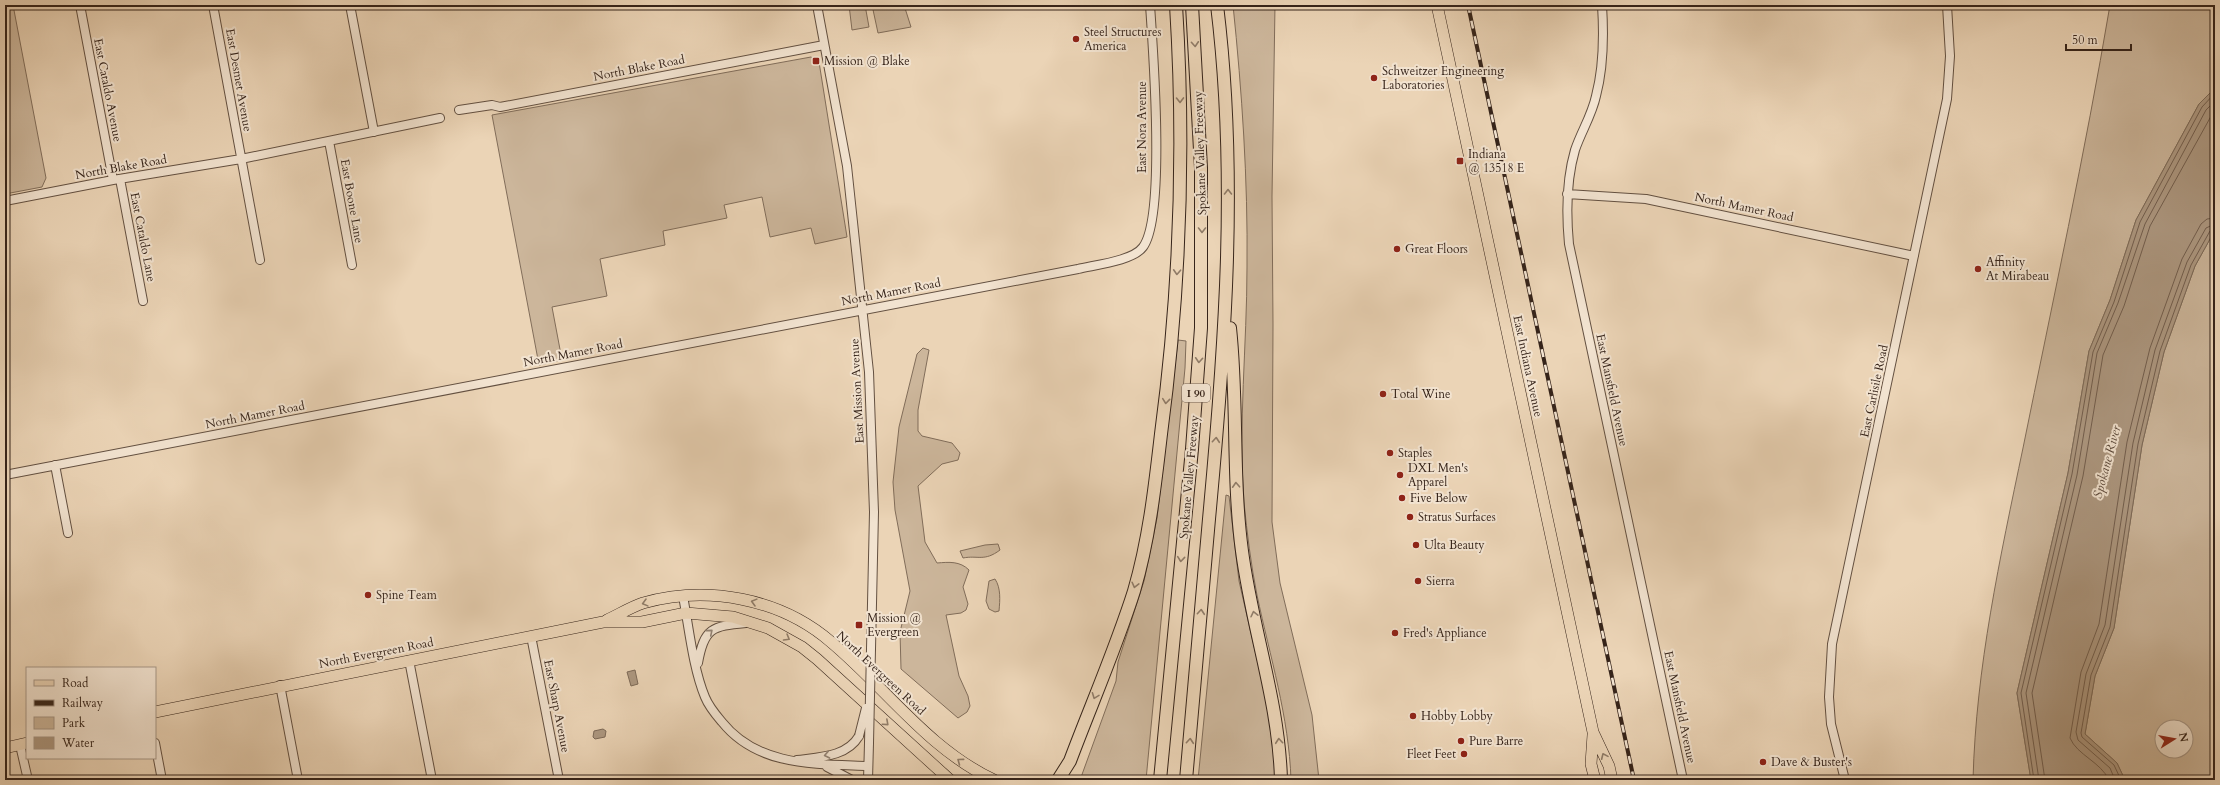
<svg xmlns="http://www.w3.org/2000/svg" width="2220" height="785" viewBox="0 0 2220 785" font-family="Cardo,serif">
	<rect width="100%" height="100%" fill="#ebd4b6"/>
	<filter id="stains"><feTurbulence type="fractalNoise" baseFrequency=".005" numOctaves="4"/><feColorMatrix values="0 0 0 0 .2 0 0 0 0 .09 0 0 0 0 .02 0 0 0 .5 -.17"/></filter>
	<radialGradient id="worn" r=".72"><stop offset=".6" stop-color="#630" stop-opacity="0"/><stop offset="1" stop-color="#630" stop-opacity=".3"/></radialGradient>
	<!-- green -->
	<path fill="#ccb69b" stroke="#816d5a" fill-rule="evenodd" d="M5 5H13L46 178 42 187 5 194Z
		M849 5H865L869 27 852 30Z
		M872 5H904L911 27 878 33Z
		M1233 5H1275L1272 196 1273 325 1272 522 1280 583 1312 715 1319 780H1291C1289 717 1270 657 1257 595 1251 565 1247 533 1244 502 1238 424 1247 345 1247 267 1248 180 1242 92 1233 5Z
		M2110 5H2215V88L2199 104 2136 220 2110 300 2089 351 2068 473 2017 693 2031 780H1973C1976 667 2000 558 2023 448 2053 300 2085 153 2110 5Z
		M811 57 819 62 847 237 815 244 811 228 770 237 762 197 724 205 727 218 663 231 665 245 600 259 607 296 552 307 562 360 539 365 492 115Z
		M2215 230V780H2125L2117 763 2085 734 2095 676 2114 628 2142 445 2164 352 2195 266ZM2162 727H2186V751H2162Z
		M1178 340 1186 341 1185 368 1146 780H1080L1116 681 1118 662 1144 581 1157 518Z
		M923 348 929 350 918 410V431L922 436 952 443 960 453 958 460 942 464 918 486 925 542 937 563C949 562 960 561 969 570L963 587 968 604 966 610 961 613 946 615 959 676 968 696 970 706 967 712 958 718 901 669 900 632 910 591 895 510 893 482 899 427 917 354Z
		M1226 495 1229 496 1239 581 1270 716 1276 780H1198Z
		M998 544 1000 550C984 562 978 555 963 558L960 551 985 545Z
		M995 579C1001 588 1000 600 999 611L995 612 989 609 986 601 989 581Z"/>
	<!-- water -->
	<path fill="#ad9881" stroke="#7d6a58" d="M2215 88V230L2195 266 2164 352 2142 445 2114 628 2095 676 2085 734 2117 763 2125 780H2031L2017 693 2068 473 2089 351 2110 300 2136 220 2199 104Z
		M635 670 638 684 631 686 627 672Z
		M603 729 606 731 605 737 595 739 593 737 594 731Z"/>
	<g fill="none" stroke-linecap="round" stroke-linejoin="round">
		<!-- shore -->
		<path stroke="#725e4e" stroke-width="1" d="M2034 780 2021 693 2072 474 2093 352 2114 302 2140 222 2202 107 2215 93
			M2039 780 2026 693 2077 475 2097 353 2118 303 2145 224 2206 110 2215 101
			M2045 780 2032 693 2083 476 2103 355 2124 306 2150 226 2215 109
			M2109 780C2101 762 2077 755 2070 738L2081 672 2099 624 2127 442 2150 348 2182 259 2201 224 2207 219 2215 218
			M2115 780 2110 768 2078 740 2076 732 2086 674 2105 625 2133 443 2155 350 2187 262 2206 228 2215 224
			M2121 780 2114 765 2082 737 2081 733 2091 675 2110 627 2138 444 2160 351 2191 265 2210 231 2215 229"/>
		<defs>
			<path id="minor" d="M80 5 113 180
				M213 5 260 260
				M350 5 374 132
				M817 5 847 166 869 372 874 512 871 649
				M1602 5C1604 36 1604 66 1596 96 1592 115 1581 132 1575 150 1566 181 1566 212 1569 244L1683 780
				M459 110 492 105 500 107 824 45
				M329 141 352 265
				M120 179 143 301
				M1567 194 1646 199 1914 256
				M5 201 113 180 241 159 440 118
				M55 465 68 533
				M5 475 1078 269C1094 265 1133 261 1143 247 1166 216 1153 49 1150 5
				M683 596C689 628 693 668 705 697 709 707 716 715 722 722 758 767 816 764 868 766
				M531 636 559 780
				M409 660 432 780
				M698 663C704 628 712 626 746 623
				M280 685 298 780
				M155 743 162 780
				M20 745 28 780
				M797 760C819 757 847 757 859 736
				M827 767 852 780
				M868 780 869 743
				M1845 780 1831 724 1829 697 1832 644 1947 99 1950 56 1947 5"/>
			<path id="major" d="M1437 5 1593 732 1609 766 1612 780
				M607 620C618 615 631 607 643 603 707 585 780 598 831 642 886 688 928 749 994 780
				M155 712 603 622H642L686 613 733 617 768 628 802 647 817 659 950 780
				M1593 735 1591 764 1595 780
				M5 748 27 743"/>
			<path id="highway" d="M1230 328C1238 402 1232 477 1242 551 1252 628 1279 702 1281 780
				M943 775 947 780
				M1058 780 1070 761C1091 705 1116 648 1134 591 1149 540 1155 486 1161 434 1180 292 1185 148 1176 5
				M1160 780 1192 449 1201 328V168L1192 5
				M1186 780C1194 693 1201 606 1209 519 1225 348 1238 176 1217 5"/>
		</defs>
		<!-- minor casing -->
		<use href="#minor" stroke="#635041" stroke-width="10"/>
		<!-- major casing -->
		<use href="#major" stroke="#36241a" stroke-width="12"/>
		<!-- highway casing -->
		<use href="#highway" stroke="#36241a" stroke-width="14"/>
		<!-- minor -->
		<use href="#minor" stroke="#f2e3d0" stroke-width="8"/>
		<!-- major -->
		<use href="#major" stroke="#ebd4b6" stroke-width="11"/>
		<!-- highway -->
		<use href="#highway" stroke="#ebd4b6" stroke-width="12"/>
		<defs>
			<path id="rail" d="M1468 5 1634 780"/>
		</defs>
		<!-- rail casing -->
		<use href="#rail" stroke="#36241a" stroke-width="4"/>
		<!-- rail -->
		<use href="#rail" stroke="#f2e3d0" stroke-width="2.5" stroke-dasharray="8" stroke-linecap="butt"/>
		<defs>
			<path id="minor-bridge" d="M859 736 866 708
				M869 743 871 649"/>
		</defs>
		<!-- minor-bridge casing -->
		<use href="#minor-bridge" stroke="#635041" stroke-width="10" stroke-linecap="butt"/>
		<!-- minor-bridge -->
		<use href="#minor-bridge" stroke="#f2e3d0" stroke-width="8"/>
	</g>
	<!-- one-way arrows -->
	<defs><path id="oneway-chevron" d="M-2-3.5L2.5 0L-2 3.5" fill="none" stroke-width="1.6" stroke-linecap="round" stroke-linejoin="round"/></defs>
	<g stroke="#907c68">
		<use href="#oneway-chevron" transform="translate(1195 44) rotate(86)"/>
		<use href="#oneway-chevron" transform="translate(1180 100) rotate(89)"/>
		<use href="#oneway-chevron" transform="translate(1228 192) rotate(-90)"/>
		<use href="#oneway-chevron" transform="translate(1202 230) rotate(90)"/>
		<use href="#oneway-chevron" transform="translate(1177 272) rotate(93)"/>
		<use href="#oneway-chevron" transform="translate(1199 360) rotate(94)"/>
		<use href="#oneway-chevron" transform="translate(1166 401) rotate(96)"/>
		<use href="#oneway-chevron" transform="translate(1216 440) rotate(-85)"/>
		<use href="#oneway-chevron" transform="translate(1236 485) rotate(-93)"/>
		<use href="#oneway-chevron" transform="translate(1181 559) rotate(96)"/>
		<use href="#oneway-chevron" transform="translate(1135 585) rotate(104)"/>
		<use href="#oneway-chevron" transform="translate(754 602) rotate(-165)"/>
		<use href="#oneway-chevron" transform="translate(645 603) rotate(165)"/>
		<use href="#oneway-chevron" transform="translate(1201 612) rotate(-85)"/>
		<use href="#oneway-chevron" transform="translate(1254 614) rotate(-103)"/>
		<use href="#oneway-chevron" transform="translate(787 638) rotate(30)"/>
		<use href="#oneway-chevron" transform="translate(1095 696) rotate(111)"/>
		<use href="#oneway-chevron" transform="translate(886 723) rotate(42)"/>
		<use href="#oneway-chevron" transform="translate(1190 741) rotate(-85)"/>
		<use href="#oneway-chevron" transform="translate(1279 741) rotate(-95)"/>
		<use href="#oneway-chevron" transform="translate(1604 756) rotate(-114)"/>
		<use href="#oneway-chevron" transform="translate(960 761) rotate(-143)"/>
	</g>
	<g stroke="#948475">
		<use href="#oneway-chevron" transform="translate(710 632) rotate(-40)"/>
		<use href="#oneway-chevron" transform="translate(827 755) rotate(169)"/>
	</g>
	<!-- markers -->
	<g fill="#8f2418" stroke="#f2e3d0" stroke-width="1.5">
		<circle cx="1076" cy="39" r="4"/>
		<rect x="812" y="57" width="8" height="8" rx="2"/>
		<circle cx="1374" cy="78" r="4"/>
		<rect x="1456" y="157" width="8" height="8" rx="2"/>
		<circle cx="1397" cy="249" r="4"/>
		<circle cx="1978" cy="269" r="4"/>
		<circle cx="1383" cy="394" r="4"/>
		<circle cx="1390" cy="453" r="4"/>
		<circle cx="1400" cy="475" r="4"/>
		<circle cx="1402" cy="498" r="4"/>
		<circle cx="1410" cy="517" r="4"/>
		<circle cx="1416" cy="545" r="4"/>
		<circle cx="1418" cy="581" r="4"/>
		<circle cx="368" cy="595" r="4"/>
		<rect x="855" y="621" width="8" height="8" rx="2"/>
		<circle cx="1395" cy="633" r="4"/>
		<circle cx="1413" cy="716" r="4"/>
		<circle cx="1461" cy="741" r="4"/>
		<circle cx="1464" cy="754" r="4"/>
		<circle cx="1763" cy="762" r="4"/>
	</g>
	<g text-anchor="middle" stroke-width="4" stroke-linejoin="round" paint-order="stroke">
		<!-- shield labels -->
		<rect fill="#f2e3d0" stroke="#6e5d51" stroke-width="1" x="1182" y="384" width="28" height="18" rx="3"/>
		<g font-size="11" font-weight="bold" fill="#36241a">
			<text x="1196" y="397">I 90</text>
		</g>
		<!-- poi labels -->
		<g font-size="12" fill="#36241a" stroke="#f2e3d0" text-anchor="start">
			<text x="1084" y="36">Steel Structures<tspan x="1084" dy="14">America</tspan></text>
			<text x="824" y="65">Mission @ Blake</text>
			<text x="1382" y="75">Schweitzer Engineering<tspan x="1382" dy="14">Laboratories</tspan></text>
			<text x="1468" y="158">Indiana<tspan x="1468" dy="14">@ 13518 E</tspan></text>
			<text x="1405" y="253">Great Floors</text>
			<text x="1986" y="266">Affinity<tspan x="1986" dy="14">At Mirabeau</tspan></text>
			<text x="1391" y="398">Total Wine</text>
			<text x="1398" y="457">Staples</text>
			<text x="1408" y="472">DXL Men's<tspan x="1408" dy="14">Apparel</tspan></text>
			<text x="1410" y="502">Five Below</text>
			<text x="1418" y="521">Stratus Surfaces</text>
			<text x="1424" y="549">Ulta Beauty</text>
			<text x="1426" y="585">Sierra</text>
			<text x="376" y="599">Spine Team</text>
			<text x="867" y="622">Mission @<tspan x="867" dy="14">Evergreen</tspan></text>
			<text x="1403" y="637">Fred's Appliance</text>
			<text x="1421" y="720">Hobby Lobby</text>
			<text x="1469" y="745">Pure Barre</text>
			<text x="1456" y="758" text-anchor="end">Fleet Feet</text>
			<text x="1771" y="766">Dave &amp; Buster's</text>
		</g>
		<!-- street labels -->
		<g font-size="12" fill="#36241a" stroke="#f2e3d0">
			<text transform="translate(639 68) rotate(-11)" y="4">North Blake Road</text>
			<text transform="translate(239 80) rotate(80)" y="4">East Desmet Avenue</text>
			<text transform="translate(108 90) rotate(79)" y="4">East Cataldo Avenue</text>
			<text transform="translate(1142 127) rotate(-90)" y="4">East Nora Avenue</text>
			<text transform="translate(1200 153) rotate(-92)" y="4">Spokane Valley Freeway</text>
			<text transform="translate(121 167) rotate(-10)" y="4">North Blake Road</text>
			<text transform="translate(352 201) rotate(80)" y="4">East Boone Lane</text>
			<text transform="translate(1744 207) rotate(12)" y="4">North Mamer Road</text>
			<text transform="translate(143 237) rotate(79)" y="4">East Cataldo Lane</text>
			<text transform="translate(891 292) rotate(-11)" y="4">North Mamer Road</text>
			<text transform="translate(573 353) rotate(-11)" y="4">North Mamer Road</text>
			<text transform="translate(1528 366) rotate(78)" y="4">East Indiana Avenue</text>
			<text transform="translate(1612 390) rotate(78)" y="4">East Mansfield Avenue</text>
			<text transform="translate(857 391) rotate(-93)" y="4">East Mission Avenue</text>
			<text transform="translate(1874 391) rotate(-78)" y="4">East Carlisile Road</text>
			<text transform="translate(255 415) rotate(-11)" y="4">North Mamer Road</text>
			<text transform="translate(1189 477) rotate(-85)" y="4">Spokane Valley Freeway</text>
			<text transform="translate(376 653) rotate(-11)" y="4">North Evergreen Road</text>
			<text transform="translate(881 673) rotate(43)" y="4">North Evergreen Road</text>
			<text transform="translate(557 706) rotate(79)" y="4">East Sharp Avenue</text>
			<text transform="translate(1680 707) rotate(78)" y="4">East Mansfield Avenue</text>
		</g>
		<!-- water labels -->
		<g font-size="13" font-style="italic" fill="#5a4739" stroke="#f2e3d0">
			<text transform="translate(2106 462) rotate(-75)" y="5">Spokane River</text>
		</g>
	</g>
	<!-- margin -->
	<rect width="2220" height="785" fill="none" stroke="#ebd4b6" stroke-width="20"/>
	<rect x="6" y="6" width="2208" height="773" fill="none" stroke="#36241a" stroke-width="2"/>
	<rect x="10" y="10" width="2200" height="765" fill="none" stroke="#36241a"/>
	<!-- legend -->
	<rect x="26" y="667" width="130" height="92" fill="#f2e3d0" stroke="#a79787"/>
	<rect x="34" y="680" width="20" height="6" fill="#ebd4b6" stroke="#a79787"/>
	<text x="62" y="687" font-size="12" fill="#36241a">Road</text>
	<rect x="34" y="700" width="20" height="6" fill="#36241a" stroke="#a79787"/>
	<text x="62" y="707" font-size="12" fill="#36241a">Railway</text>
	<rect x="34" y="717" width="20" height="12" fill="#ccb69b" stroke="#a79787"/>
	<text x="62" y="727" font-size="12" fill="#36241a">Park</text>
	<rect x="34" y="737" width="20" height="12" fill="#ad9881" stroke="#a79787"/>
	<text x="62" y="747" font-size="12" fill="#36241a">Water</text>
	<!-- north arrow -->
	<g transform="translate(2174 739) rotate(79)"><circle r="19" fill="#f2e3d0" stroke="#a79787"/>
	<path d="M0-3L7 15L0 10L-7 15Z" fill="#8f2418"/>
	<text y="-6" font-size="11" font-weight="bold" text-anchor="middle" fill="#36241a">N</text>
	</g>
	<!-- scale -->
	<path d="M2066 44v6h65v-6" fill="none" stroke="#36241a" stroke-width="2"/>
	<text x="2072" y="44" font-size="12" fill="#36241a" stroke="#f2e3d0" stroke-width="3" paint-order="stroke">50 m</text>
	<rect width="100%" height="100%" filter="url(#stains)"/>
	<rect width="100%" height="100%" fill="url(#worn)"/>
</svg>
